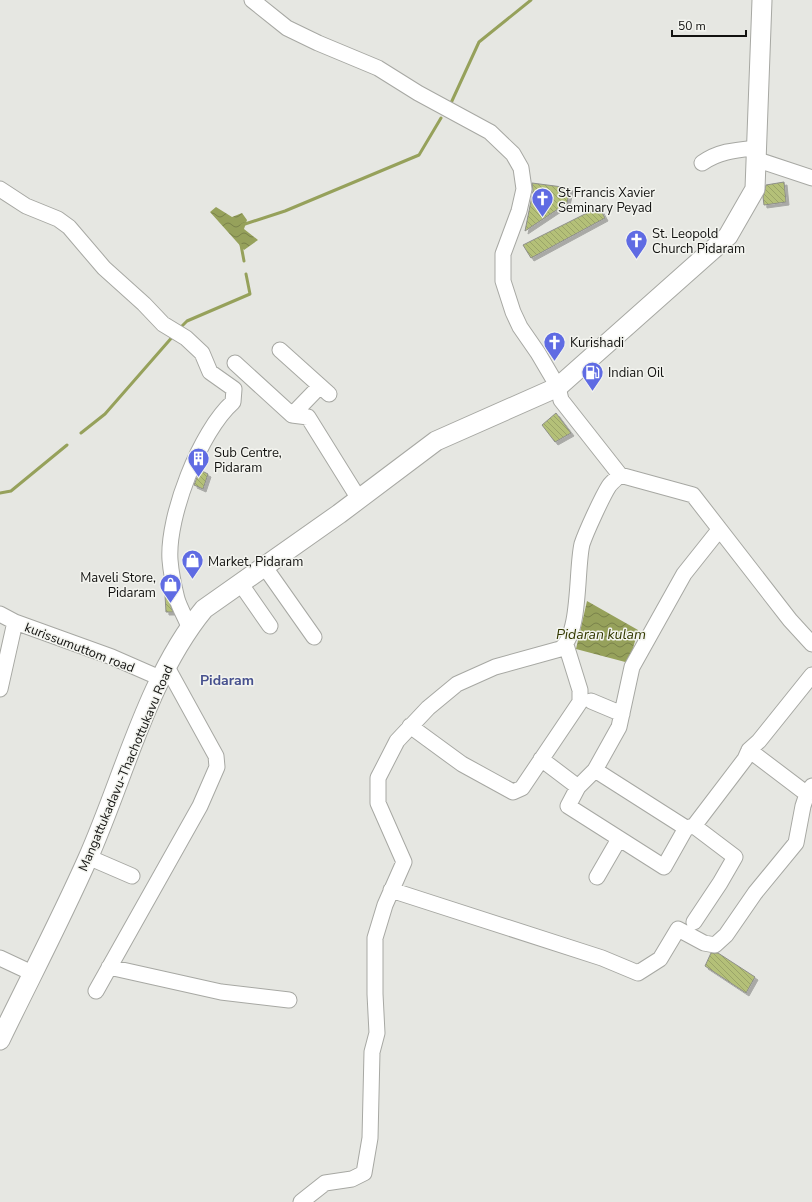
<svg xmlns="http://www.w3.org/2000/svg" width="812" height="1202" viewBox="0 0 812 1202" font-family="'Nunito Sans',sans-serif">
	<defs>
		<pattern id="water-waves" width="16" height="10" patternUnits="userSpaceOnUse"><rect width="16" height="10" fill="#96a15b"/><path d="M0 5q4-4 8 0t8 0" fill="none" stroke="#79824a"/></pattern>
		<pattern id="building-back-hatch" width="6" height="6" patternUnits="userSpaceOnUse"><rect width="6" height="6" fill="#b4c078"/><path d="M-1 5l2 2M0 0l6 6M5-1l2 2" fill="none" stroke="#9aa467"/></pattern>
		<filter id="shadow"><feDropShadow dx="3" dy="3" stdDeviation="0" flood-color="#0004"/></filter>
	</defs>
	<rect width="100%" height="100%" fill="#e6e7e2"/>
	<!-- water -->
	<path fill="url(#water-waves)" d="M216 207 232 217 242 213 247 220 244 229 258 240 244 250 210 212Z
		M587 601 638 630 629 663 576 649Z"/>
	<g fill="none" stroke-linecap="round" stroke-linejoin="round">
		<!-- stream -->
		<path stroke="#96a15b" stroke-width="3" d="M451 103 479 42 531 0
			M242 225 285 211 419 155 441 118
			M241 245 244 261
			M179 329 187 321 250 294 246 274
			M81 433 105 414 174 335
			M0 493 11 491 67 445"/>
	</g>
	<!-- building -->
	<path fill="url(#building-back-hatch)" stroke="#8e8f8a" filter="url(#shadow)" d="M784 182 786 202 764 205 763 197 766 185Z
		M532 183 570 188 567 203 525 231 533 191Z
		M599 207 605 218 531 258 523 245Z
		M556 413 571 433 555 442 542 425Z
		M200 470 208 474 203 489 194 485Z
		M165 595H167L173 612H166Z
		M711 953H718L755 977 746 993 705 966Z"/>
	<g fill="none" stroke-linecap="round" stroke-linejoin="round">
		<defs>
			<path id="minor" d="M252 0 287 28 318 43 378 68 418 93 490 132 513 154 521 168 524 189 519 211 503 254V281L513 312 520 327 538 353 558 387 561 400 620 475 693 495 790 620 812 644
				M755 159 812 178
				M702 163C719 151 736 150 756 148
				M0 189 26 206 58 219 69 227 104 268 144 304 163 324 186 338 202 353 210 372 234 389 233 402C200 431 167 517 170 560 171 573 174 587 177 599 180 609 186 618 189 627
				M280 350 329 394
				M235 363 292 415 308 417 359 499
				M292 415 320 386
				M719 530 684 574 632 667 619 727 595 770 686 828 694 826 745 759 749 750 759 741 812 675
				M264 566 314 637
				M240 583 270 626
				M0 614 15 622 112 657 160 678
				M0 689 15 622
				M591 701 622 714
				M410 726 462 764 513 792 522 788 580 702V690L566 645
				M749 750 807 794
				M541 759 578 787
				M595 770 578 787 568 806 664 867 686 828
				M88 857 132 876
				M597 877 619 839
				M391 890 602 958 638 973 660 959 678 929 704 943 715 945 726 935 755 893 796 843 803 806 807 794 812 786
				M694 922 720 883 735 857 694 826
				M0 958 32 973
				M109 967 221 992 289 1000
				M96 991 200 806 217 767 216 756 167 667
				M301 1202 325 1183 352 1179 364 1173 370 1138 372 1052 377 1033 375 994V938L385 905 404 862 378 803V778L397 741 428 708 457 684 495 667 560 649C581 636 576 569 582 544 586 532 602 497 609 486 612 482 616 479 620 475"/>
			<path id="major" d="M0 1040C29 980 61 919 88 858 124 777 148 677 204 609L339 514 436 441 558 387 728 236 755 189 762 0"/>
		</defs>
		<!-- minor casing -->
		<use href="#minor" stroke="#a7a8a3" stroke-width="17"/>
		<!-- major casing -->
		<use href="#major" stroke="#a7a8a3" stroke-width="21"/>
		<!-- minor -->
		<use href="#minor" stroke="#fff" stroke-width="15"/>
		<!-- major -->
		<use href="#major" stroke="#fff" stroke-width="19"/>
	</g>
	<!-- icons -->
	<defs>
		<symbol id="church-pin" viewBox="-11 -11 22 30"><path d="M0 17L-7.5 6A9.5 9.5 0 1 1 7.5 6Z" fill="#5f6be3" stroke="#f3f4ef"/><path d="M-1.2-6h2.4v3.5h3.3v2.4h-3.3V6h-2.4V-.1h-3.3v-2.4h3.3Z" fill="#fff"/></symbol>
		<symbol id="fuel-pin" viewBox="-11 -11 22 30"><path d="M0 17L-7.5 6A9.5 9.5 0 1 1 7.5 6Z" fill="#5f6be3" stroke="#f3f4ef"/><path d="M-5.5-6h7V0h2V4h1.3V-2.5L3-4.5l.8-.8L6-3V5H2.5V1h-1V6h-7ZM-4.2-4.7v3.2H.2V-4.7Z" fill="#fff"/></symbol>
		<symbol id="building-pin" viewBox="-11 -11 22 30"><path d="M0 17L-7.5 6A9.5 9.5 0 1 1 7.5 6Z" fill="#5f6be3" stroke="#f3f4ef"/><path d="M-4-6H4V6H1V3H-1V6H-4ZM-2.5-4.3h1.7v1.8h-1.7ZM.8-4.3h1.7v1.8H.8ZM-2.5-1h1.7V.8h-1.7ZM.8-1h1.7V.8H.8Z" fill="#fff"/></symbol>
		<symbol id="shop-pin" viewBox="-11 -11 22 30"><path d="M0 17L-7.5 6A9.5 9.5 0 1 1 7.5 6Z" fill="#5f6be3" stroke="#f3f4ef"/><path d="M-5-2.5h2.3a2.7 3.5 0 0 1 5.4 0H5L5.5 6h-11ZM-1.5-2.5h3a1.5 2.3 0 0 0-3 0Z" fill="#fff"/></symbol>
	</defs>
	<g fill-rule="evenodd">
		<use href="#church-pin" x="530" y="186" width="25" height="34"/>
		<use href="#church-pin" x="624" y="228" width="25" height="34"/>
		<use href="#church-pin" x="542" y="330" width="25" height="34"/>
		<use href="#fuel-pin" x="580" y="360" width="25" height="34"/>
		<use href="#building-pin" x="186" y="446" width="25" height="34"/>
		<use href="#shop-pin" x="180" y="548" width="25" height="34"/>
		<use href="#shop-pin" x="158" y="572" width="25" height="34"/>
	</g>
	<g text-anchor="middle" stroke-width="3" stroke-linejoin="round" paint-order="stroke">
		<!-- poi labels -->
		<g font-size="13" fill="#121210" stroke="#f3f4ef" text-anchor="start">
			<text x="558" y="197">St Francis Xavier<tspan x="558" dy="15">Seminary Peyad</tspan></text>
			<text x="652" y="238">St. Leopold<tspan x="652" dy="15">Church Pidaram</tspan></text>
			<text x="570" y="347">Kurishadi</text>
			<text x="608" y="377">Indian Oil</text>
			<text x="214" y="457">Sub Centre,<tspan x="214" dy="15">Pidaram</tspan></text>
			<text x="208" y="566">Market, Pidaram</text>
			<text x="156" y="582" text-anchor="end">Maveli Store,<tspan x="156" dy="15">Pidaram</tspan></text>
		</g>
		<!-- street labels -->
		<g font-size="13" fill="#121210" stroke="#f3f4ef">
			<text transform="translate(80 647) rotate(21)" y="5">kurissumuttom road</text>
			<text transform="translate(125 768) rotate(-67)" y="5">Mangattukadavu-Thachottukavu Road</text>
		</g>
		<!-- water labels -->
		<g font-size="14" font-style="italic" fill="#333900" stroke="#f3f4ef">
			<text x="601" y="639">Pidaran kulam</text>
		</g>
		<!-- neighbourhood labels -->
		<g font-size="14" font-weight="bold" fill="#47518e" stroke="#f3f4ef">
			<text x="227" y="685">Pidaram</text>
		</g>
	</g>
	<!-- scale -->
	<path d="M672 30v6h74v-6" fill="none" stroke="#121210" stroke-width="2"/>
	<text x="678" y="30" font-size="12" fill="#121210" stroke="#f3f4ef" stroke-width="3" paint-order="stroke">50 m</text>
</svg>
